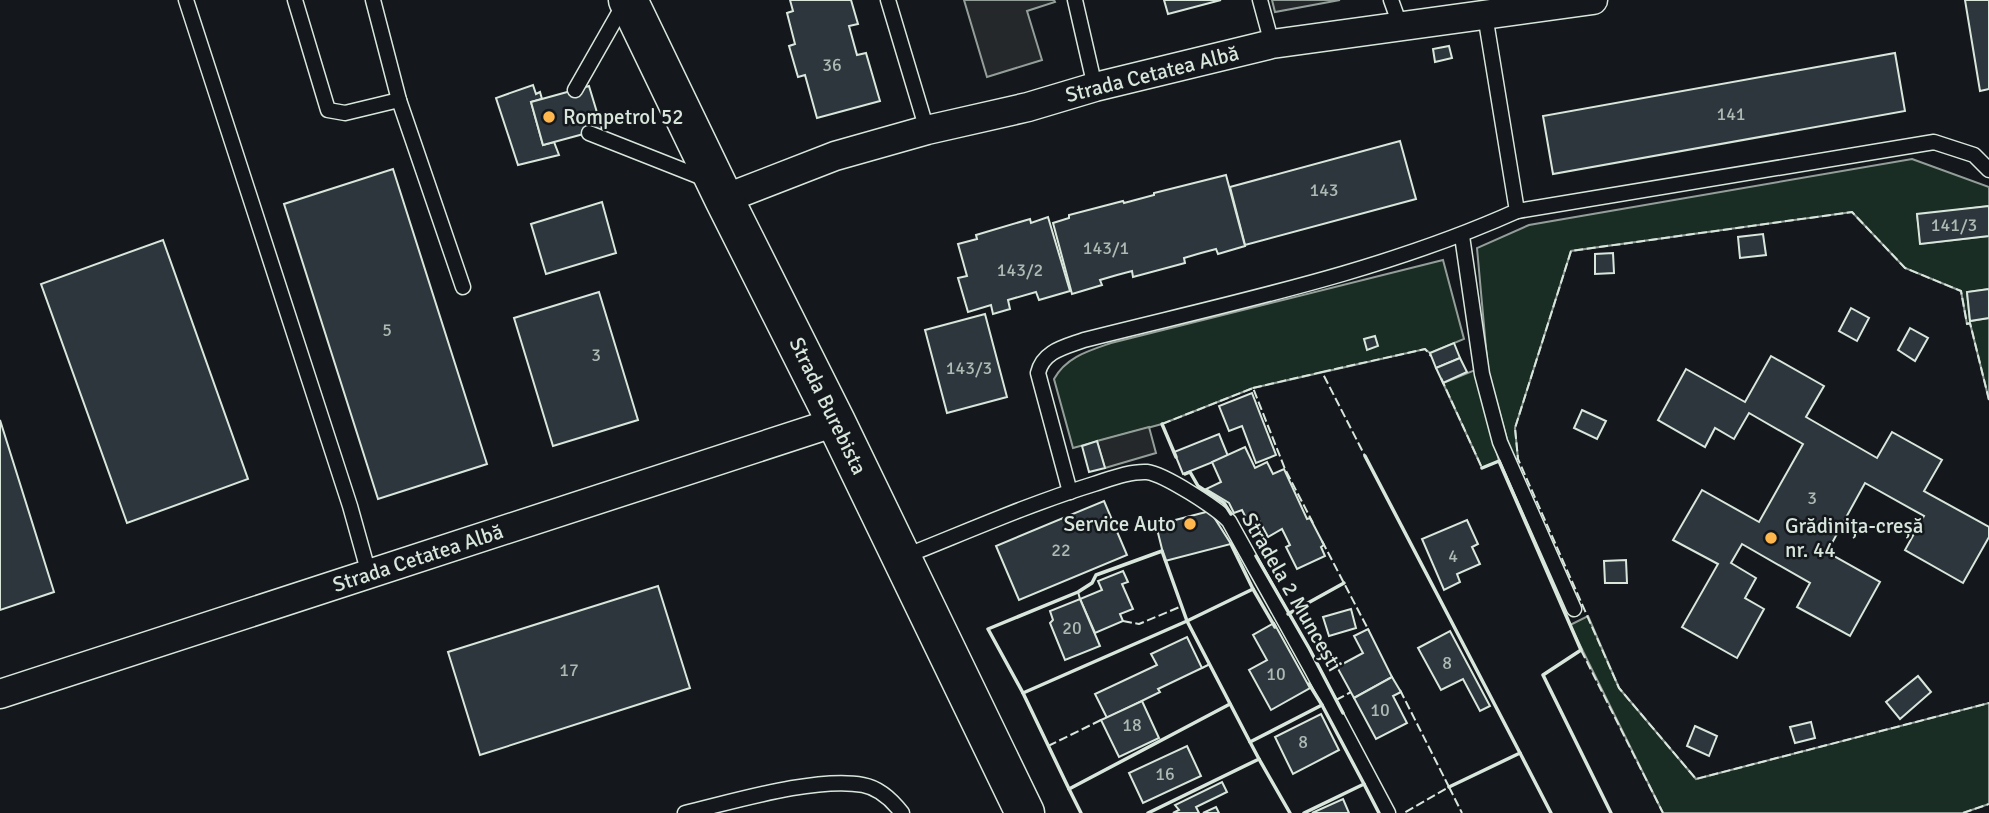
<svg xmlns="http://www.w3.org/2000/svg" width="1989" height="813" font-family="Signika,sans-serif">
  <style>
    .green { fill: #1a2d24; stroke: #939e99; stroke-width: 2 }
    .parking { fill: #24282b; stroke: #939e99; stroke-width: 2 }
    .building { fill: #2c363c; stroke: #d8e6dc; stroke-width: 2 }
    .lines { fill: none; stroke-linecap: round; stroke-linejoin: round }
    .service-casing { stroke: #d8e6dc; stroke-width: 17 }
    .minor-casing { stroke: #d8e6dc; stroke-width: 31 }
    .secondary-casing { stroke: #d8e6dc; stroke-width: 41 }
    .service { stroke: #14181c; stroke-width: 14 }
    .minor { stroke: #14181c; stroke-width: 28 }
    .secondary { stroke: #14181c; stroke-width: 38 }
    .fence { stroke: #d8e6dc; stroke-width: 2; stroke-dasharray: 9 3.5; stroke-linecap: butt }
    .wall { stroke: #d8e6dc; stroke-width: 3.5 }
    .poi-dot { fill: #ffb74d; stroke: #14181c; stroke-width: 2.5 }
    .labels { text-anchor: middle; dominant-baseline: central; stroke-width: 5; stroke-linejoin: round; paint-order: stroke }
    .number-label { font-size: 18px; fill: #adbab4 }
    .street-label { font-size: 21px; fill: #d8e6dc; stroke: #14181c }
    .poi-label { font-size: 21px; fill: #d8e6dc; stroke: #14181c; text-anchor: start }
  </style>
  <rect width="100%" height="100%" fill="#14181c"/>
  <g class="green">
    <path d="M1912,159l77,28v19l-72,9 4,29 68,-8v53l-22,3 3,29 19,-3v82l-19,-77 -3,1 -6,-33 -56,-23 -53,-56 -281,39 -56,177 3,31 -6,-1 -24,-88 -11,-122 52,-23z"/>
    <path d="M1443,260l21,79 -34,14 -5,-4 -172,39 -91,36 -89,24 -19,-69c12,-22 34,-28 57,-36z"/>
    <path d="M1475,370l24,91 -17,7 -39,-85z"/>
    <path d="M1588,616l31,72 77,91 293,-76v101l-26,9h-300l-93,-188z"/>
  </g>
  <g class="parking">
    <path d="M964,0h90l1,2 -28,9 15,49 -55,17z"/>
    <path d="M1272,0h68l-65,12z"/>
    <path d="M1149,427l7,26 -51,15 -8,-27z"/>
  </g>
  <g class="building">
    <path d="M790,0h61l7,24 -9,2 8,29 9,-2 14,48 -63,17 -12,-43 -7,2 -9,-31 6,-2 -8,-31 6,-2z"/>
    <path d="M1164,0h57l-53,14z"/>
    <path d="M1965,0h24v89l-9,2z"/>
    <path d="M1449,46l3,12 -17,4 -2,-13z"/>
    <path d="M1895,53l10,58 -352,63 -10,-58z"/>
    <path d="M533,85l3,9 4,-2 2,7 -11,3 12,43 11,-3 5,13 -41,10 -22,-67z"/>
    <path d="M589,86l13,43 -59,16 -12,-43z"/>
    <path d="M1400,141l16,58 -171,46 -15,-58z"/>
    <path d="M393,169l94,295 -109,35 -94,-295z"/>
    <path d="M1226,175l19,71 -27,8 -2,-5 -15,4 -17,5 1,5 -52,14 -1,-6 -15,4 -17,5 2,5 -30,9 -19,-71 16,-5v-3l54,-14 1,2 30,-8v-2z"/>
    <path d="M602,202l14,51 -70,21 -15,-50z"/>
    <path d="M1989,206v30l-69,8 -3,-30z"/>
    <path d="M1048,217l22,74 -31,9 -3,-8 -28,8 2,9 -17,5 -2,-9 -23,7 -10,-34 9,-2 -9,-32 19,-5 -1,-4 54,-16 1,4z"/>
    <path d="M1763,234l3,21 -26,3 -2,-21z"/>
    <path d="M163,240l85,239 -121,44 -86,-239z"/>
    <path d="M1613,253l1,20 -19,1v-20z"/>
    <path d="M1989,289v29l-19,3 -3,-29z"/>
    <path d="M599,292l39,128 -85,26 -39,-128z"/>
    <path d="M1851,308l18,10 -12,23 -18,-10z"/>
    <path d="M985,314l22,83 -60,16 -22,-83z"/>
    <path d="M1910,328l18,10 -13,23 -17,-11z"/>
    <path d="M1375,336l3,10 -11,4 -3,-11z"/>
    <path d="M1454,343l6,15 -24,10 -6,-15z"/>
    <path d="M1771,356l53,30 -18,31 71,41 15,-26 50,28 -18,31 65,36v10l-26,46 -58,-33 19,-34 -59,-33 -38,69 53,30 -30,54 -53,-29 13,-24 -68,-39 -11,19 25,15 -11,20 19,11 -27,49 -55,-31 36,-63 -45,-24 29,-50 57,32 44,-78 -54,-31 -15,26 -19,-11 -10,19 -47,-27 28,-51 59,33z"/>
    <path d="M1460,358l7,14 -24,11 -7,-15z"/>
    <path d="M1252,393l24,62 -20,8 -14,-37 -13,5 -10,-25z"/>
    <path d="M1582,410l24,11 -9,18 -23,-11z"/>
    <path d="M0,420l54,172 -54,18z"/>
    <path d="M1219,434l9,22 -45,18 -9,-22z"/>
    <path d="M1097,441l8,27 -16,4 -7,-26z"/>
    <path d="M1245,447l10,21 12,-6 6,12 11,-5 23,50 3,-1 14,27 -3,2 4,9 -28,13 -11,-22 4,-2 -8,-16 -14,8 -10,-19 -10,4 -6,-12 -8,3 -5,-10 -23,-14 15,-7 -9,-20z"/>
    <path d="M1104,501l23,54 -108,45 -23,-54z"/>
    <path d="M1210,511l21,33 -66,17 -9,-36z"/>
    <path d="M1467,520l11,24 -6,3 8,17 -23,10 3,8 -16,8 -22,-51z"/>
    <path d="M1626,560l1,23h-22l-1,-22z"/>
    <path d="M1123,571l5,11 -6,2 11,25 -13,5 3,7 -28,12 -15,-34 22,-9 -4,-9z"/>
    <path d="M658,586l32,102 -210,67 -32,-103z"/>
    <path d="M1080,599l20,47 -35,14 -15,-37 3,-3 -3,-9z"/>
    <path d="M1351,609l5,19 -27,8 -6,-19z"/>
    <path d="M1274,623l36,65 -39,22 -22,-40 18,-10 -14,-25z"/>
    <path d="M1368,629l24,48 -38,21 -17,-31 26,-14 -9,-17z"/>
    <path d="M1450,631l40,75 -10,5 -17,-32 -22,11 -23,-42z"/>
    <path d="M1187,637l15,31 -44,21 2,3 -53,26 -12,-24 62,-29 -6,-11z"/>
    <path d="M1918,676l13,16 -31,27 -14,-17z"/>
    <path d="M1392,677l9,15 -8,4 14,27 -31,16 -22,-41z"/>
    <path d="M1142,701l17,37 -40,19 -18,-37z"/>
    <path d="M1321,714l18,36 -46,24 -18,-37z"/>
    <path d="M1811,722l4,16 -20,5 -5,-16z"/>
    <path d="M1695,726l22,10 -8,20 -22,-10z"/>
    <path d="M1187,746l14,30 -58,27 -14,-30z"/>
    <path d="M1222,782l5,10 -31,15 3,6h-26l6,-3 -4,-5z"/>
    <path d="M1343,799l6,14h-37z"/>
    <path d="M1216,807l3,6h-16z"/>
  </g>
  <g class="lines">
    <defs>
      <g id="service">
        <path d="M186,0l164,506 19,68"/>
        <path d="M295,0l33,110 17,3 54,-13"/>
        <path d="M373,0l26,100 64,187"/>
        <path d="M888,0l39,130"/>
        <path d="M1075,0l20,87"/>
        <path d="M1260,0l12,44"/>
        <path d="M1391,0l9,25"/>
        <path d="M575,90l49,-86"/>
        <path d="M589,133l119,47"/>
        <path d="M1517,211l417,-69 40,13 15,15"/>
        <path d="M1462,236l20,138 18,68 74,167"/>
        <path d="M1070,492l-32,-119c5,-22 27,-26 46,-33 146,-37 295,-67 433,-129l-32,-196"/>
        <path d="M903,557c63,-25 126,-53 191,-73 16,-5 36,-13 53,-12 17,2 70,36 82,49l83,149 76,143"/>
        <path d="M685,813c47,-11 132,-37 178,-28 17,3 29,15 39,28"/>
      </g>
      <g id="minor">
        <path d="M724,199l111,-43 92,-26 101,-23 67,-20 177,-43 321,-44"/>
        <path d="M0,694l836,-272"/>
      </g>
      <path id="secondary" d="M628,0l96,199 112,223 189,391"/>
    </defs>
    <use href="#service" class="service-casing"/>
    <use href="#minor" class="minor-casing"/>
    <use href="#secondary" class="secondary-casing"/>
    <use href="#service" class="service"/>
    <use href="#minor" class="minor"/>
    <use href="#secondary" class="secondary"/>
    <g class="fence">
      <path d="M1322,372l103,-23 6,7"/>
      <path d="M1441,378l41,90"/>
      <path d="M1253,388l69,-16 43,84"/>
      <path d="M1989,400l-19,-77 -3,1 -6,-33 -56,-23 -53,-56 -281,39 -56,177 3,31 101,229 77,91 293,-76"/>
      <path d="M1162,424l91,-36 32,81 28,54"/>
      <path d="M1322,541l47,90"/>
      <path d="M1078,592l2,7"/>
      <path d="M1123,621l16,3 43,-18"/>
      <path d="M1581,650l82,163"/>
      <path d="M1202,668l8,-4"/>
      <path d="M1400,690l49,97 -45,26"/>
      <path d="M1336,700l15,-8"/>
      <path d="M1048,746l53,-26"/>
      <path d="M1449,787l13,26"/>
      <path d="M1963,813l26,-9"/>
    </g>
    <g class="wall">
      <path d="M1162,424l14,33"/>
      <path d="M1365,456l155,297 -71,34"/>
      <path d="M1482,468l17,-7 82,189 -38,25 68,138"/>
      <path d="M1185,474l5,-2 8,14 26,17 7,11"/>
      <path d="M1231,544l22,45 -66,32 -25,-70 -66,24 -4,8 -14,9 -90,37 35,64 164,-72 63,121 72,-37 -13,-21"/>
      <path d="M1256,556l53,92 34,65"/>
      <path d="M1253,589l22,38"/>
      <path d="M1288,614l56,-31"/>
      <path d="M1023,693l46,96 161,-85"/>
      <path d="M1520,753l31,60"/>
      <path d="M1259,759l31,54"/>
      <path d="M1364,784l15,29"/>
      <path d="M1069,789l12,24"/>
      <path d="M1148,813l111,-54 -9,-17"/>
      <path d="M1304,813l60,-29 -42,-79"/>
    </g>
  </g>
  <g class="poi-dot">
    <circle cx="549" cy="117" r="7"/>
    <circle cx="1190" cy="524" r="7"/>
    <circle cx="1771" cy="538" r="7"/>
  </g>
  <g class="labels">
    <g class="number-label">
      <text x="832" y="65">36</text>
      <text x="1731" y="114">141</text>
      <text x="1324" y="190">143</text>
      <text x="1954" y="225">141/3</text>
      <text x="1106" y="248">143/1</text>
      <text x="1020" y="270">143/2</text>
      <text x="387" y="330">5</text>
      <text x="596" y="355">3</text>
      <text x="969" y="368">143/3</text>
      <text x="1812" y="498">3</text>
      <text x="1061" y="550">22</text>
      <text x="1453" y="556">4</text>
      <text x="1072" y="628">20</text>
      <text x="1447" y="663">8</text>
      <text x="569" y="670">17</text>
      <text x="1276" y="674">10</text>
      <text x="1380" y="710">10</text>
      <text x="1132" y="725">18</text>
      <text x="1303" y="742">8</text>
      <text x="1165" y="774">16</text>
    </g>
    <g class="street-label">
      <text transform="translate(1152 74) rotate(-14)">Strada Cetatea Albă</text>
      <text transform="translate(828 406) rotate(64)">Strada Burebista</text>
      <text transform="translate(418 558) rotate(-18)">Strada Cetatea Albă</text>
      <text transform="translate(1292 592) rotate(60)">Stradela 2 Muncești</text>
    </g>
    <g class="poi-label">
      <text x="563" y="117">Rompetrol 52</text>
      <text x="1176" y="524" text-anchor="end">Service Auto</text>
      <text x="1785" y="526">Grădinița-creșă<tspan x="1785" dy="24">nr. 44</tspan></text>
    </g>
  </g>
</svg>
